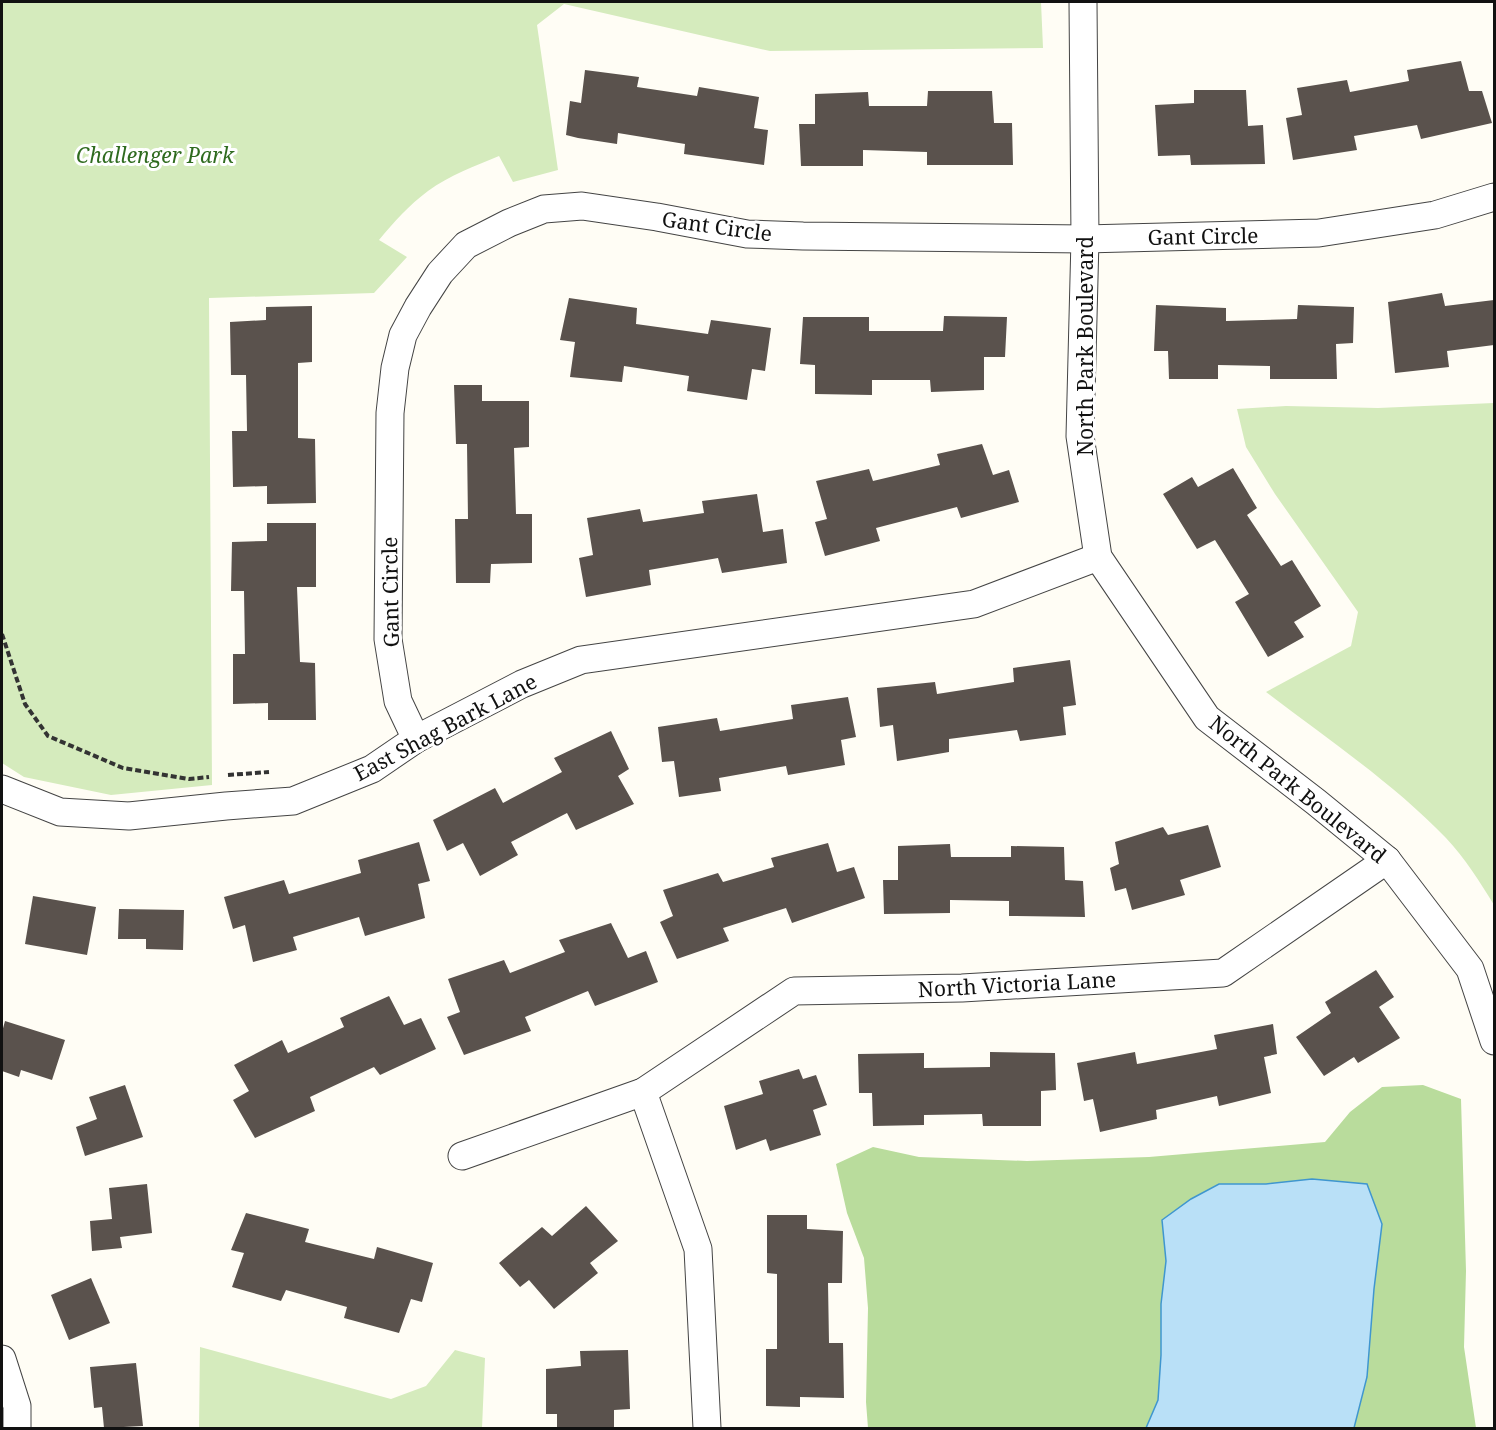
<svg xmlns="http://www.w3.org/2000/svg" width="1496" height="1430" font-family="'Noto Serif',serif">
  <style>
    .green { fill: #d5ebbd }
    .forest { fill: #b9dc9c }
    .water { fill: #b9e0f7; stroke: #3f96cf; stroke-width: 1.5 }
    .building { fill: #5a524d }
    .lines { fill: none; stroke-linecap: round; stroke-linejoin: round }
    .minor-casing { stroke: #444; stroke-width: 29 }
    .path { stroke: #333; stroke-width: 4; stroke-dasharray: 6 3; stroke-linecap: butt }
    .minor { stroke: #fff; stroke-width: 27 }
    .labels { text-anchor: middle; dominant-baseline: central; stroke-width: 6; stroke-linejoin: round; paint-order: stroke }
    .park-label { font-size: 21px; font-style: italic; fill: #2f6b1f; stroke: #fff }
    .street-label { font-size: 21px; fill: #111; stroke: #fff }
  </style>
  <rect width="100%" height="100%" fill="#fffdf5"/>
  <g class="green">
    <path d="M2,2h1039l2,46 -273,3 -206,-47 -27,21 21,145 -45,12 -14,-26c-24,10 -49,19 -71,35 -19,14 -34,31 -49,49l28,17 -33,36 -165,5 3,487 -101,10 -87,-18 -22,-14z"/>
    <path d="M1494,403v502c-14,-23 -29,-47 -48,-67 -54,-56 -119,-99 -180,-146l85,-46 7,-34 -83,-118 -29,-47 -9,-38 49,-3 92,2z"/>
    <path d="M200,1347l191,52 35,-13 29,-36 30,8 -3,70h-283z"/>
  </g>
  <path class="forest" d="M1423,1085l38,14 5,172 -2,76 12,81h-608l-2,-26 2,-94 -4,-50 -17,-45 -11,-49 37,-17 46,10 108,4 122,-4 176,-15 25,-30 32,-25z"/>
  <path class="water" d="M1312,1179l55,5 15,40 -8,65 -7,88 -13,51h-208l12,-28 3,-45v-51l5,-43 -4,-41 29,-21 28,-15h47z"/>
  <g class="building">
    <path d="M1461,61l8,30h13l10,32 -71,16 -4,-14 -63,11 3,14 -64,10 -7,-42 16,-3 -5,-27 50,-8 3,12 59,-11 -2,-11z"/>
    <path d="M585,70l54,7 -2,10 60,9 2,-9 60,10 -5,31 14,2 -4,35 -80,-11 1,-10 -67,-11 -1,11 -39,-6 -12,-3 4,-34 11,2z"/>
    <path d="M1194,90h52l2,36 15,-1 2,39 -74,1 -1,-10 -32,1 -3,-51 39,-2z"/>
    <path d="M928,91h64l2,32h18l1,42h-86v-13l-64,-2v16h-62l-2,-42h16v-30l53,-2 1,14h58z"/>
    <path d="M1442,293l3,13 49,-6v45l-47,6 2,16 -54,6 -7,-71z"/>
    <path d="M569,298l68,10 -1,16 72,10 3,-14 60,8 -6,43 -13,-2 -5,31 -60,-9 2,-15 -65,-10 -2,16 -52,-5 5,-35 -15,-2z"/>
    <path d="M1156,305l70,3v13l71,-2 1,-14 56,2 -1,36 -17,1 1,35h-67v-13l-52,-1v14h-49l-1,-28h-14z"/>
    <path d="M312,306v56l-14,1v75l17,1 1,64 -49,1v-18l-34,1 -1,-56h15l-1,-56h-15l-1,-53 36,-2v-13z"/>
    <path d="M944,316l63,1 -2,40h-21v33l-53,2 -1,-12h-58v15l-57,-1v-29l-15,-1 3,-47h66v14h74z"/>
    <path d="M454,385h28v16h47v46l-15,1 2,66h16v49l-41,1 -1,19h-34l-1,-64h13l-1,-75h-11z"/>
    <path d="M982,444l11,31 16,-5 10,32 -58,16 -4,-11 -81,21 4,13 -55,15 -10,-34 12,-3 -11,-38 53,-12 4,12 67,-16 -3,-11z"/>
    <path d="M1233,468l24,40 -10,7 34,51 11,-6 29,46 -27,16 10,15 -36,20 -33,-55 14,-8 -34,-54 -18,9 -34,-55 29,-17 6,10z"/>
    <path d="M757,494l6,38 20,-3 4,34 -65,10 -4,-15 -69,12 2,15 -65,12 -7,-39 14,-3 -6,-37 53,-9 3,13 61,-9 -2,-12z"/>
    <path d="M267,523h49v64h-19l3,75 15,1 1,57h-48v-17l-35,1v-50h12l-1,-63h-13l1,-49 35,-1z"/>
    <path d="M1070,660l6,45 -13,2 3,28 -46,6 -3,-11 -68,9v13l-52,9 -4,-36 -13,2 -3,-39 58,-6 2,12 77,-12 -1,-14z"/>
    <path d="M848,697l8,40 -15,3 4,25 -57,10 -2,-9 -67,12 2,13 -42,6 -5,-36 -12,1 -4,-35 59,-9 3,13 73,-12 -2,-14z"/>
    <path d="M611,731l18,38 -11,7 16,28 -58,26 -9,-17 -56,29 7,13 -38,21 -17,-33 -16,8 -14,-31 62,-32 8,15 59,-31 -8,-14z"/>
    <path d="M1208,825l13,42 -41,13 5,15 -53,15 -6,-22 -11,3 -5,-23 9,-4 -4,-22 48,-15 5,8z"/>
    <path d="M419,842l11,39 -12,3 7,34 -60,18 -6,-19 -66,20 4,13 -44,12 -8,-37 -12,4 -9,-32 60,-17 5,14 72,-21 -3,-13z"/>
    <path d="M828,843l9,29 17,-5 11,31 -73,25 -6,-15 -63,20 6,13 -52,18 -17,-37 13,-6 -10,-26 55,-17 5,9 51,-15 -3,-9z"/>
    <path d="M950,844l1,13h60v-11l53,1 1,33 18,1 2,36 -76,-1v-15l-59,-1v13l-66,1 -1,-34h15v-34z"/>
    <path d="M33,896l63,11 -9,48 -62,-11z"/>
    <path d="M119,909l65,1 -1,40 -37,-1v-10h-28z"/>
    <path d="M611,923l17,35 18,-7 12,31 -63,24 -7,-15 -63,26 6,14 -67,24 -17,-38 13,-5 -12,-33 56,-19 6,13 55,-21 -6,-12z"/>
    <path d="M1376,970l18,27 -15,10 21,31 -42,25 -4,-6 -30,19 -28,-39 35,-24 -6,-11z"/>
    <path d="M389,996l15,29 17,-7 15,31 -56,26 -6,-8 -64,30 5,14 -60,27 -22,-38 16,-9 -15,-26 48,-25 6,13 56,-26 -4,-9z"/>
    <path d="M5,1021l60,19 -13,40 -31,-10 -2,7 -17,-6v-39z"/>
    <path d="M1273,1024l4,30 -13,3 7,36 -52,13 -2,-10 -61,14 1,9 -57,13 -7,-33 -9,2 -7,-38 58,-11 2,12 80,-15 -3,-14z"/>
    <path d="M990,1052l65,1 1,37 -15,1v35h-58l-1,-12 -58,1v10l-51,1 -1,-33h-13l-1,-39 66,-1v15l66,-1z"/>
    <path d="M799,1069l4,10 13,-4 11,30 -14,5 8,25 -51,16 -4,-12 -30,11 -12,-44 39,-12 -4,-13z"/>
    <path d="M125,1085l18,52 -58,19 -9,-29 21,-8 -8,-22z"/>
    <path d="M147,1184l5,49 -32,4 2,11 -30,3 -2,-30 22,-2 -3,-31z"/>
    <path d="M586,1206l32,35 -28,22 8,10 -44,36 -25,-29 -9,7 -21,-24 43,-36 10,9z"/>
    <path d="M246,1213l63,16 -4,13 69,17 3,-12 56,16 -11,39 -11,-3 -12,34 -55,-15 3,-11 -61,-17 -5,11 -49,-14 12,-34 -13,-3z"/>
    <path d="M767,1215h40v14l36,2 -1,52h-14l1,60h14l1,55 -44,-1v10l-34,-1v-57h11v-75l-10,-1z"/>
    <path d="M91,1278l19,45 -41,17 -18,-45z"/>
    <path d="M628,1350l2,59 -16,1v18h-57v-14h-11v-45l35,-3 -1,-15z"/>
    <path d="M136,1363l7,63 -39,2 -2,-21 -8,1 -4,-41z"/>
  </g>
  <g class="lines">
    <defs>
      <g id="minor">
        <path d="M1083,2l2,237 -5,197 18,121 109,161 109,84 71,58 83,109 24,72"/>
        <path d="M416,739l-18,-38 -10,-62 2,-226 5,-45 8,-33 15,-28 22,-34 26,-28 43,-22 35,-14 38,-3 75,11 90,17 56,2 282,3 234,-6 116,-18 59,-18"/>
        <path d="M2,789l58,23 69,4 97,-10 67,-5 79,-32 44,-30 106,-55 59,-24 393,-56 124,-47"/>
        <path d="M643,1092l55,157 9,179"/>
        <path d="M462,1156l181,-64 151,-101 168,-3 261,-15 164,-113"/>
        <path d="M2,1359l15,47v22"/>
      </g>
    </defs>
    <use href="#minor" class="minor-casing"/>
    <g class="path">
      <path d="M2,634l23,70 23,32 75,32 66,11 20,-2"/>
      <path d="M228,775l41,-3"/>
    </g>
    <use href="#minor" class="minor"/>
  </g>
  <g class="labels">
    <g class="park-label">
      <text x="155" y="155">Challenger Park</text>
    </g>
    <g class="street-label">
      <text transform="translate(717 226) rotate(8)">Gant Circle</text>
      <text transform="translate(1203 236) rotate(-1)">Gant Circle</text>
      <text transform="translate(1085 346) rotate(-90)">North Park Boulevard</text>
      <text transform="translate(390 592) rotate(-91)">Gant Circle</text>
      <text transform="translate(445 727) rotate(-28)">East Shag Bark Lane</text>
      <text transform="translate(1298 789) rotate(39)">North Park Boulevard</text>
      <text transform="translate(1017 984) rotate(-3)">North Victoria Lane</text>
    </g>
  </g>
  <rect width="1496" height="1430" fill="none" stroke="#111111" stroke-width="6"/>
</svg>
